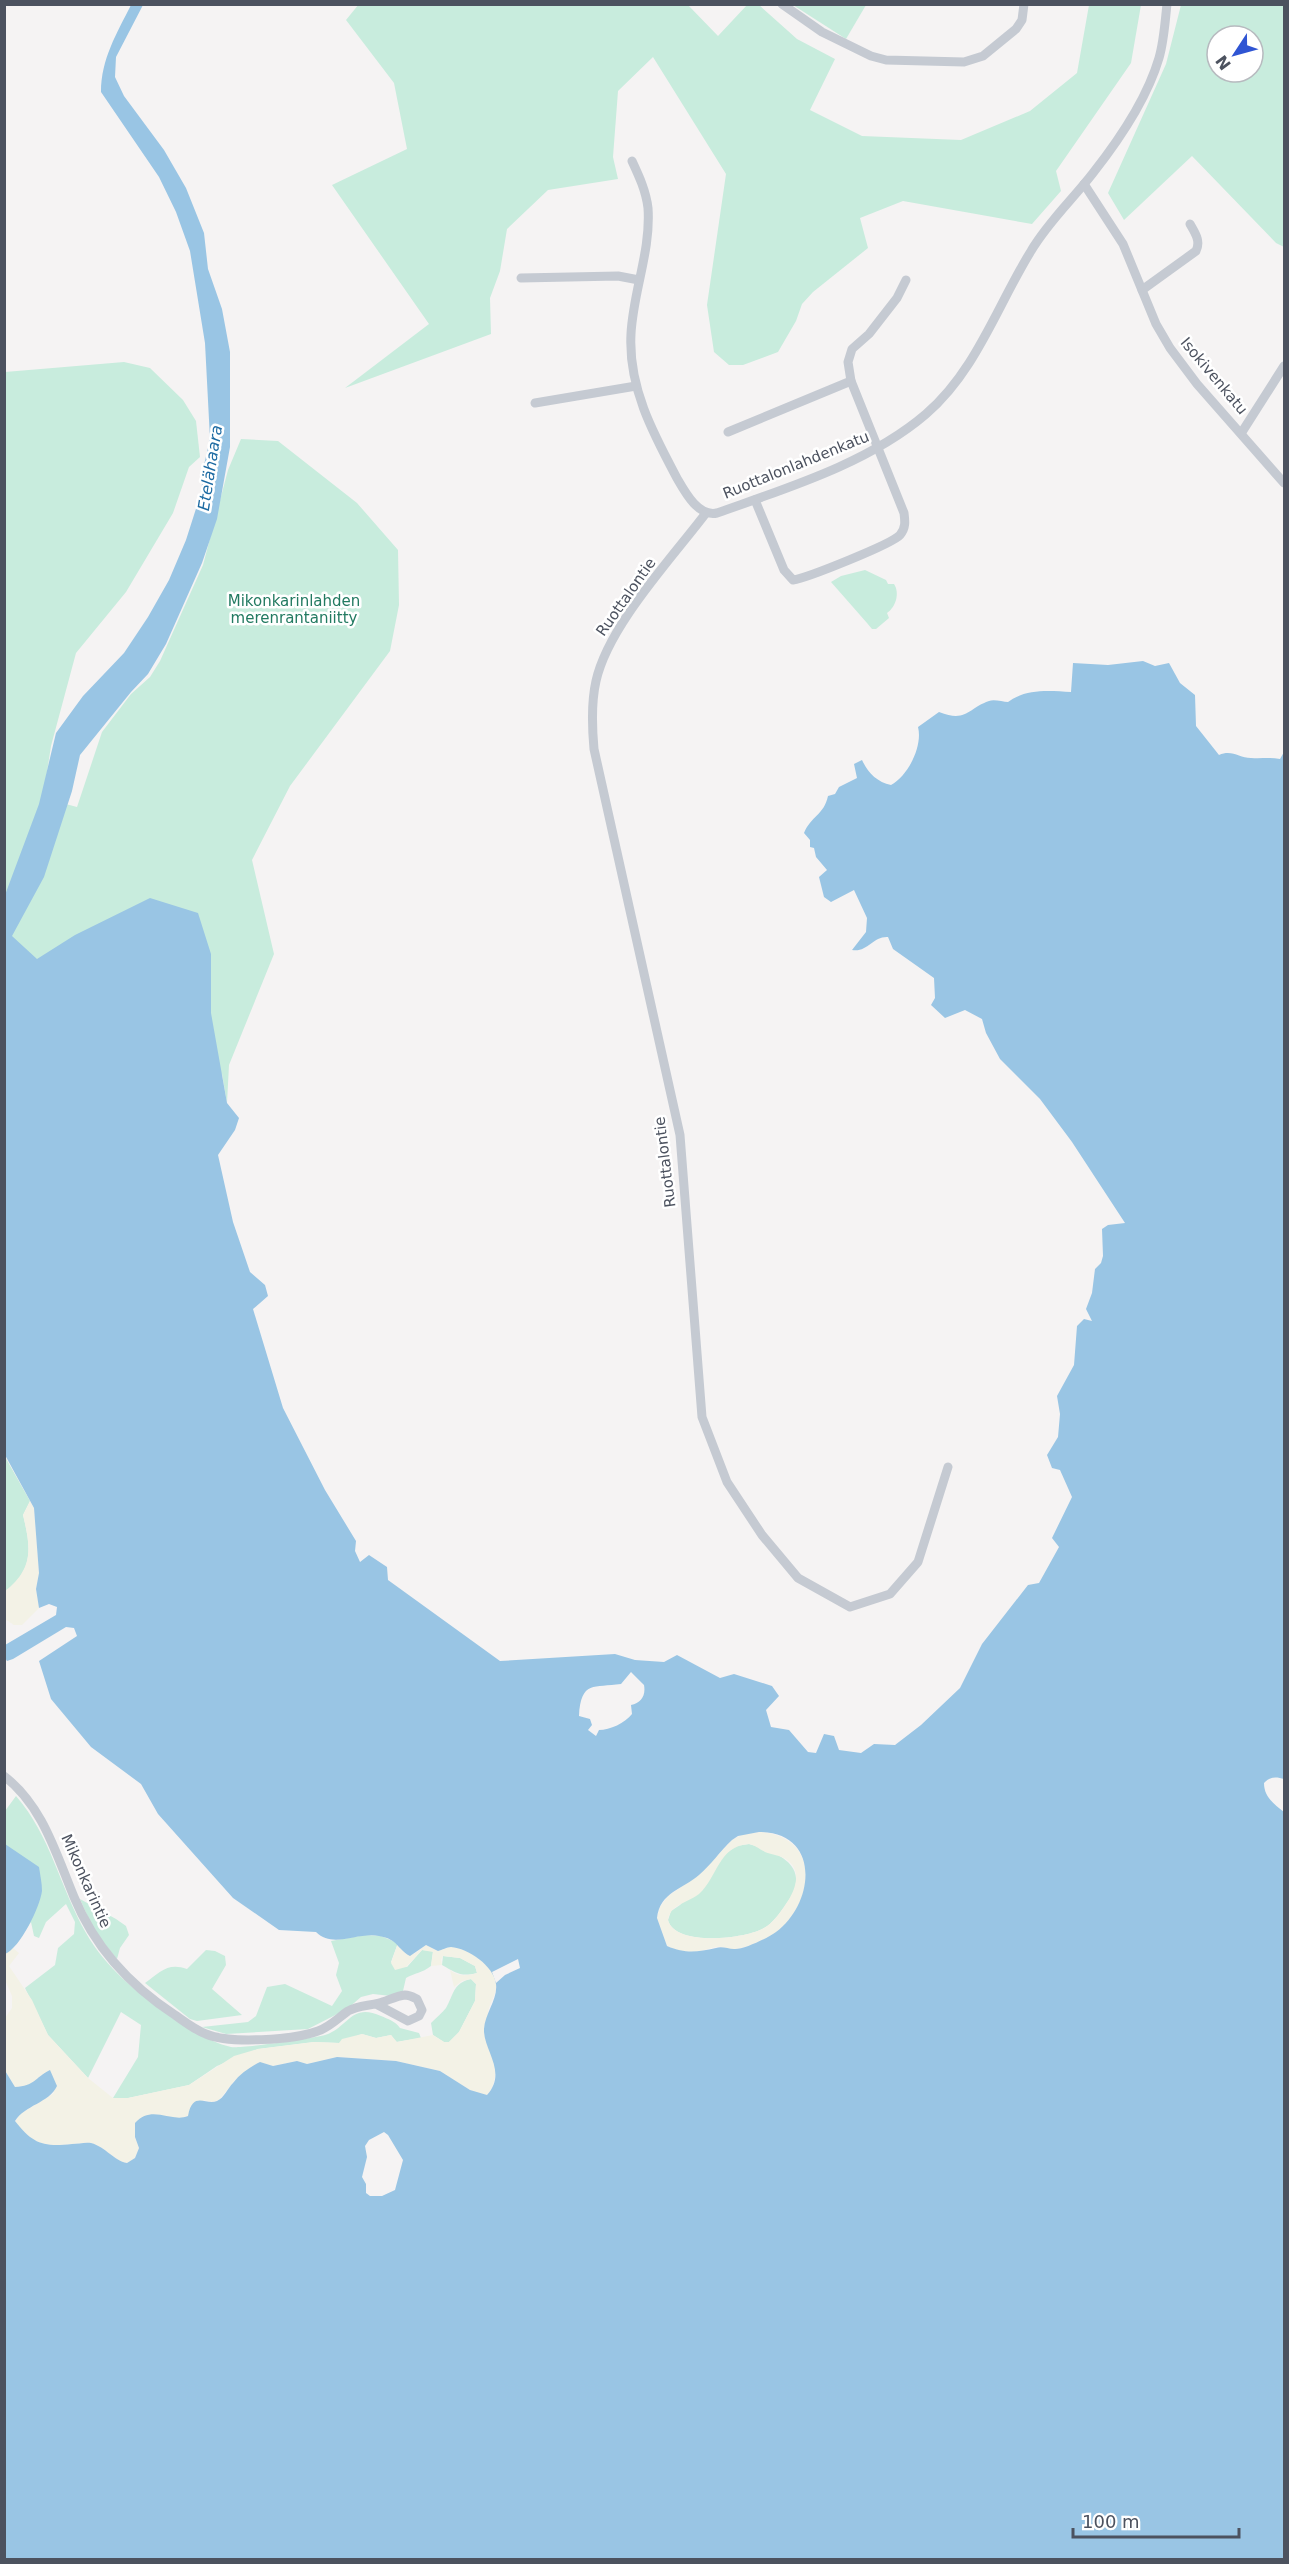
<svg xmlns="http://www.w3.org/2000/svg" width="1289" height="2564" font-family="'DejaVu Sans',sans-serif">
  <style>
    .green { fill: #c8ecdd; fill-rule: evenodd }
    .sand { fill: #f3f2e6; fill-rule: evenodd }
    .water { fill: #99c5e4; fill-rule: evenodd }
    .pier { fill: #f5f3f3 }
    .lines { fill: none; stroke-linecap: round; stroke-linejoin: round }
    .street { stroke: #c5cad2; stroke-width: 9 }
    .labels { text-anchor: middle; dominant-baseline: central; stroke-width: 5; stroke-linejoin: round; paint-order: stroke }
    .street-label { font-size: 15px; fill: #4c525f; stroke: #fff }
    .park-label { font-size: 15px; fill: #227a61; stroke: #fff }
    .water-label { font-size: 16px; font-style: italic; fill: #1c6aa2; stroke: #fff }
  </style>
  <rect width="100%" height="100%" fill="#f5f3f3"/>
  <g class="green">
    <path d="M359,4l329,1 30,31 29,-31h12l38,34 38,20 -25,51 52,26 99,4 69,-29 47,-38 12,-68h52l-10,58 -75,108 5,20 -29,33 -129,-23 -43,17 8,30 -55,44 -11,12 -6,17 -18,31 -35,13h-14l-15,-13 -7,-47 19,-131 -73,-117 -35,34 -5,66 5,22 -70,11 -41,39 -7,42 -10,27 1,36 -146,54 84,-64 -97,-139 75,-36 -13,-66 -48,-63z"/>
    <path d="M793,5h73l-20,34z"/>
    <path d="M1181,5h103v242l-8,-4 -84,-87 -68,64 -16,-27 58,-129zM1217,36h36v36h-36z"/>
    <path d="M124,362l26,6 33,32 13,21 4,36 -11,10 -16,46 -47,79 -50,61 -25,93 -8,52 34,9 25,-75 29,-38 19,-17 10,-16 43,-96 25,-95 13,-31 37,2 79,62 41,47 1,55 -9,46 -100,135 -38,74 22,94 -45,111 -2,38 -5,-29 -177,-67 -40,-73v-562z"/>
    <path d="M865,570l21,10 2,4h6c6,9 2,23 -7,29l2,5 -13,11h-4l-5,-6 -36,-41 10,-6z"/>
    <path d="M4,1455l26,46 -7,14c8,33 11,54 -18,77z"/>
    <path d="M16,1796c35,40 44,92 70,137 20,35 51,60 84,82 19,12 38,27 61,32 8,2 83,-9 94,-12 23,-7 26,-33 56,-19 7,3 14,5 19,12l19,5 2,5 -25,4 -5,-7 -15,3 -14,-4 -23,9 -25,-1 -56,7 -41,17 -28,19 -61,13h-15l25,-41 3,-32 -20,-13 -33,66 -40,-43 -23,-47 30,-23 3,-17 16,-14 1,-12 -9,-18 -20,18 -7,16 -5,-2 -3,-14 -14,21 -12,-56v-76z"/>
    <path d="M749,1844c32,9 64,24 37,60 -6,9 -13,19 -22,24 -18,11 -89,19 -96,-8l3,-9 9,-6 44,-50 12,-9z"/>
    <path d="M80,1899l36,20 10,7 3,9 -9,13 -3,11 -23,-28z"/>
    <path d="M365,1935l16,1 17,7 -7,19 16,5 15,-17 11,1 -2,15c-9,7 -16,7 -25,12l-3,13 -12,5 -18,-2 -12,3 -14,12 -39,20 -82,5 -24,-7 46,-5 8,-6 11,-29 18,-3 47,22 10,-15 -6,-16 3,-12 -8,-22z"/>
    <path d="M206,1950l9,1 10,5 1,9 -14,24 30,26 -45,6 -7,-2 -45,-36c15,-11 23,-21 42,-14z"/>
    <path d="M443,1956l17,2 15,8 2,7c-16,4 -21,0 -35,-8z"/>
    <path d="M471,1979l5,5 -1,17 -16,31 -10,10h-5l-11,-7 -2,-12c5,-5 11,-10 15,-15 8,-14 7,-25 25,-29z"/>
  </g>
  <g class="sand">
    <path d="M30,1501l4,7 5,65 -3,16 3,19 -17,17h-8l-9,-6 -1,-27c30,-23 27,-44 19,-77z"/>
    <path d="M761,1832c60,6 54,69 16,100 -7,6 -33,17 -42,17 -7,1 -12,-3 -19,-2 -20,5 -28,8 -49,-1l-10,-28 3,-11 8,-11 31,-21 33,-35 11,-6zM749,1844c6,1 10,5 16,8 7,3 15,3 22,8 16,11 8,31 -1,44 -6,9 -13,19 -22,24 -18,11 -89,19 -96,-8 2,-16 20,-17 31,-26 19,-17 19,-48 50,-50z"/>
    <path d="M398,1943l8,11h8l12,-9 12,6c4,-1 9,-4 13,-4 17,0 43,19 45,36 2,11 -8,21 -8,31 -2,25 18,60 -1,81l-8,-1 -9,-4 -30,-19 -44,-10 -59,-4 -30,7 -10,-3 -24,5 -13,-3 -25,17 -16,20 -7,2 -8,-2 -16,16 -53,21 4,11 -4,10 -8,5c-13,-2 -21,-16 -36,-20 -6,-1 -13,1 -19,1 -29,3 -39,0 -57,-22l5,-8 34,-21 -12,-18 -13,11 -14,1 -11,-18 1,-51 7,-10v-12l-7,-16v-26l8,-6 6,5 -10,13 23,34 16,35 40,43 25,20h15l61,-13 45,-29 24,-7 56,-7 25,1 3,-4 20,-5 14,4 15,-3 6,7 36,-7 11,7h5l10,-10 16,-31 1,-17 -5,-5 -9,2 -8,6 -4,-17c9,7 16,6 27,3l-2,-7 -15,-8 -17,-2 -2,4 1,5 -11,1 2,-14 -11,-2 -16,17 -11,3 -4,-7z"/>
  </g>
  <g class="water">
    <path d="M131,5h12l-27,52 -1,20 9,19 40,54 22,38 18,45 4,36 14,40 8,43v95l-13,72 -15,44 -36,81 -18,30 -17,18 -51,63 -8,36 -28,86 -32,59 25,23 38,-24 75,-37 48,15 13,41v59l16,90 12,15 -4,12 -17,25 15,67 17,50 15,13 3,11 -15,13 30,99 42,82 31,51 -1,10 5,11 9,-7 18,12 1,13 112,81 115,-7 20,6 29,2 13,-7 43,23 14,-4 38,12 7,10 -13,14 5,17 18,3 19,22 8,1 8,-19 10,2 5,14 22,3 13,-9 21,1 26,-20 39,-37 22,-44 46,-59 11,-2 20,-36 -7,-9 20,-41 -12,-27 -8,-2 -5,-13 11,-18 2,-23 -3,-18 17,-31 3,-39 7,-7 8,2 -6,-12 6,-16 3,-24 6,-6 2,-7 -1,-27 6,-4 17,-2 -53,-81 -32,-43 -40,-40 -14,-26 -4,-14 -17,-9 -20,8 -14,-13 4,-7 -1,-20 -41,-29 -5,-12c-15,-1 -21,16 -36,13l14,-18 1,-14 -13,-28 -23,12 -7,-5 -5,-20 8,-7 -11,-13 -2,-9 -4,-1v-7l-6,-7c7,-17 20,-18 24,-37l7,-2 4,-7 18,-9 -3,-14 8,-4c6,13 15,22 29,25 17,-9 32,-39 27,-58l21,-15c28,11 29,-4 50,-11 5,-2 14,1 19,1 19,-14 42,-11 63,-10l2,-29 35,2 35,-4 12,5 14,-3 11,20 15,12 1,31 23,29c13,-6 20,3 32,3 10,1 18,-1 29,1l4,-7v1027c-7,-2 -14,-3 -20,4 0,14 10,21 20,29v747h-1279l-1,-490 11,18c20,-1 19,-9 35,-17l7,16c-8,17 -32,19 -42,35 18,23 28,26 57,23 6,0 13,-2 19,-1 15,4 23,18 36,20l8,-5 4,-10 -4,-11v-14c17,-19 36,0 53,-7 5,-26 18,-10 29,-15 7,-3 11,-13 16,-18 7,-9 17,-16 27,-21l13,4 24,-5 10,3 30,-7 59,4 44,10 30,19 17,5c21,-23 -4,-45 -3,-66 1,-16 14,-30 12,-45 -2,-18 -28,-36 -45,-37 -4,0 -9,3 -13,4l-12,-6 -16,11c-13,-7 -12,-17 -31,-20 -22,-4 -46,13 -63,-4l-37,-2 -46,-32 -75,-84 -17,-30 -50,-37 -40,-48 -12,-38 38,-25 -3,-8 -8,-1 -53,32 -6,2 -2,-3v-13l51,-30 1,-8 -8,-3 -10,4 -3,-19 3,-16 -5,-65 -29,-53v-560l34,-91 17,-71 27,-37 41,-43 24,-36 21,-37 17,-40 15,-47 3,-28 6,-26 -5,-96 -15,-92 -14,-39 -17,-35 -58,-85c0,-33 16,-59 30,-87zM631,1672l13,13c2,11 -3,18 -13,20l1,9c-7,9 -22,16 -33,16l-3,6 -8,-6 4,-5 -2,-6 -11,-3c2,-36 15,-28 42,-32zM759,1832c62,0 56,71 17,100 -8,6 -33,18 -42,17 -6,0 -12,-3 -18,-1 -19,4 -30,6 -49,-2l-10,-28c3,-26 26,-29 42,-43 12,-10 21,-24 33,-35l6,-4zM384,2132l4,3 15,25 -8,30 -13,6h-12l-4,-3v-9l-4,-7 5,-20 -2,-11 4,-6z"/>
    <path d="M5,1844l34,23c1,7 3,16 3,24 -2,16 -22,57 -37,63z"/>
  </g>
  <path class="pier" d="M518,1959l2,9 -15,7 -9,8 -4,-11z"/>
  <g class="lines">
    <g class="street">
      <path d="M782,4l40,28 49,24 15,4 78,2 19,-6 33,-27 6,-9 2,-16"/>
      <path d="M632,161c7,15 14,30 16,47 3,43 -15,84 -17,126 -3,54 23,101 47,146 8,14 21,37 39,33 70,-25 152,-50 209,-99 50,-43 71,-108 105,-163 17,-29 42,-52 62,-78 26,-33 54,-74 66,-115 5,-17 6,-36 8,-54"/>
      <path d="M1084,184l39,60 33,80 14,24 27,36 87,99"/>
      <path d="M521,278l97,-2 21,4"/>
      <path d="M1142,290l54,-39c5,-10 -1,-18 -6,-27"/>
      <path d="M535,403l101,-17"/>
      <path d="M728,432l123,-51"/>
      <path d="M1242,432l42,-66"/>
      <path d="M755,500l29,70 9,10c14,-2 99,-36 107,-45 6,-7 5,-14 4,-22l-53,-132 -3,-19 4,-13 17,-15 28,-36 9,-18"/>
      <path d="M706,513c-34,45 -98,113 -110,168 -5,22 -4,46 -2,68l86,386 22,282 25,65 35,53 36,43 52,29 40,-13 28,-32 30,-95"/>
      <path d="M4,1776c39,30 52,78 70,121 21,51 55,88 101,118 10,7 20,15 31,19 23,10 88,6 112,-3 12,-4 20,-13 30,-20 10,-6 20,-5 31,-8 8,-2 17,-7 26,-8 5,0 8,2 12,4l5,11 -3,6 -11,5 -32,-17"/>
    </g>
  </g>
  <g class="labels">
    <g class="street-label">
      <text transform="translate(1214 376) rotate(50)">Isokivenkatu</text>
      <text transform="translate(796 465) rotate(-22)">Ruottalonlahdenkatu</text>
      <text transform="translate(626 597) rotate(-55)">Ruottalontie</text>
      <text transform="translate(665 1162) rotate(-97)">Ruottalontie</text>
      <text transform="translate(86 1881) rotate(66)">Mikonkarintie</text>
    </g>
    <g class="park-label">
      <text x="294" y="601">Mikonkarinlahden<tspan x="294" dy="17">merenrantaniitty</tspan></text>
    </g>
    <g class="water-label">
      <text transform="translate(210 468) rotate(-81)">Etelähaara</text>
    </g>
  </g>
  <rect width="1289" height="2564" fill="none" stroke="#4c525f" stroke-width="12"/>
  <g transform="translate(1235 54) rotate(234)"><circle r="28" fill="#ffffff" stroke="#b7babf" stroke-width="1.5"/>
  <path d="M0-4.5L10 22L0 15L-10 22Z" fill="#2f55d3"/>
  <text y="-9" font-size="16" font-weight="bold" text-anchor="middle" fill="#4c525f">N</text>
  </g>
  <path d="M1073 2528v9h166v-9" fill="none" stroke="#4c525f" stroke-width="3"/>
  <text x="1082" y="2528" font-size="18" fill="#4c525f" stroke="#ffffff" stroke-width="4.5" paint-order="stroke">100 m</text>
</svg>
